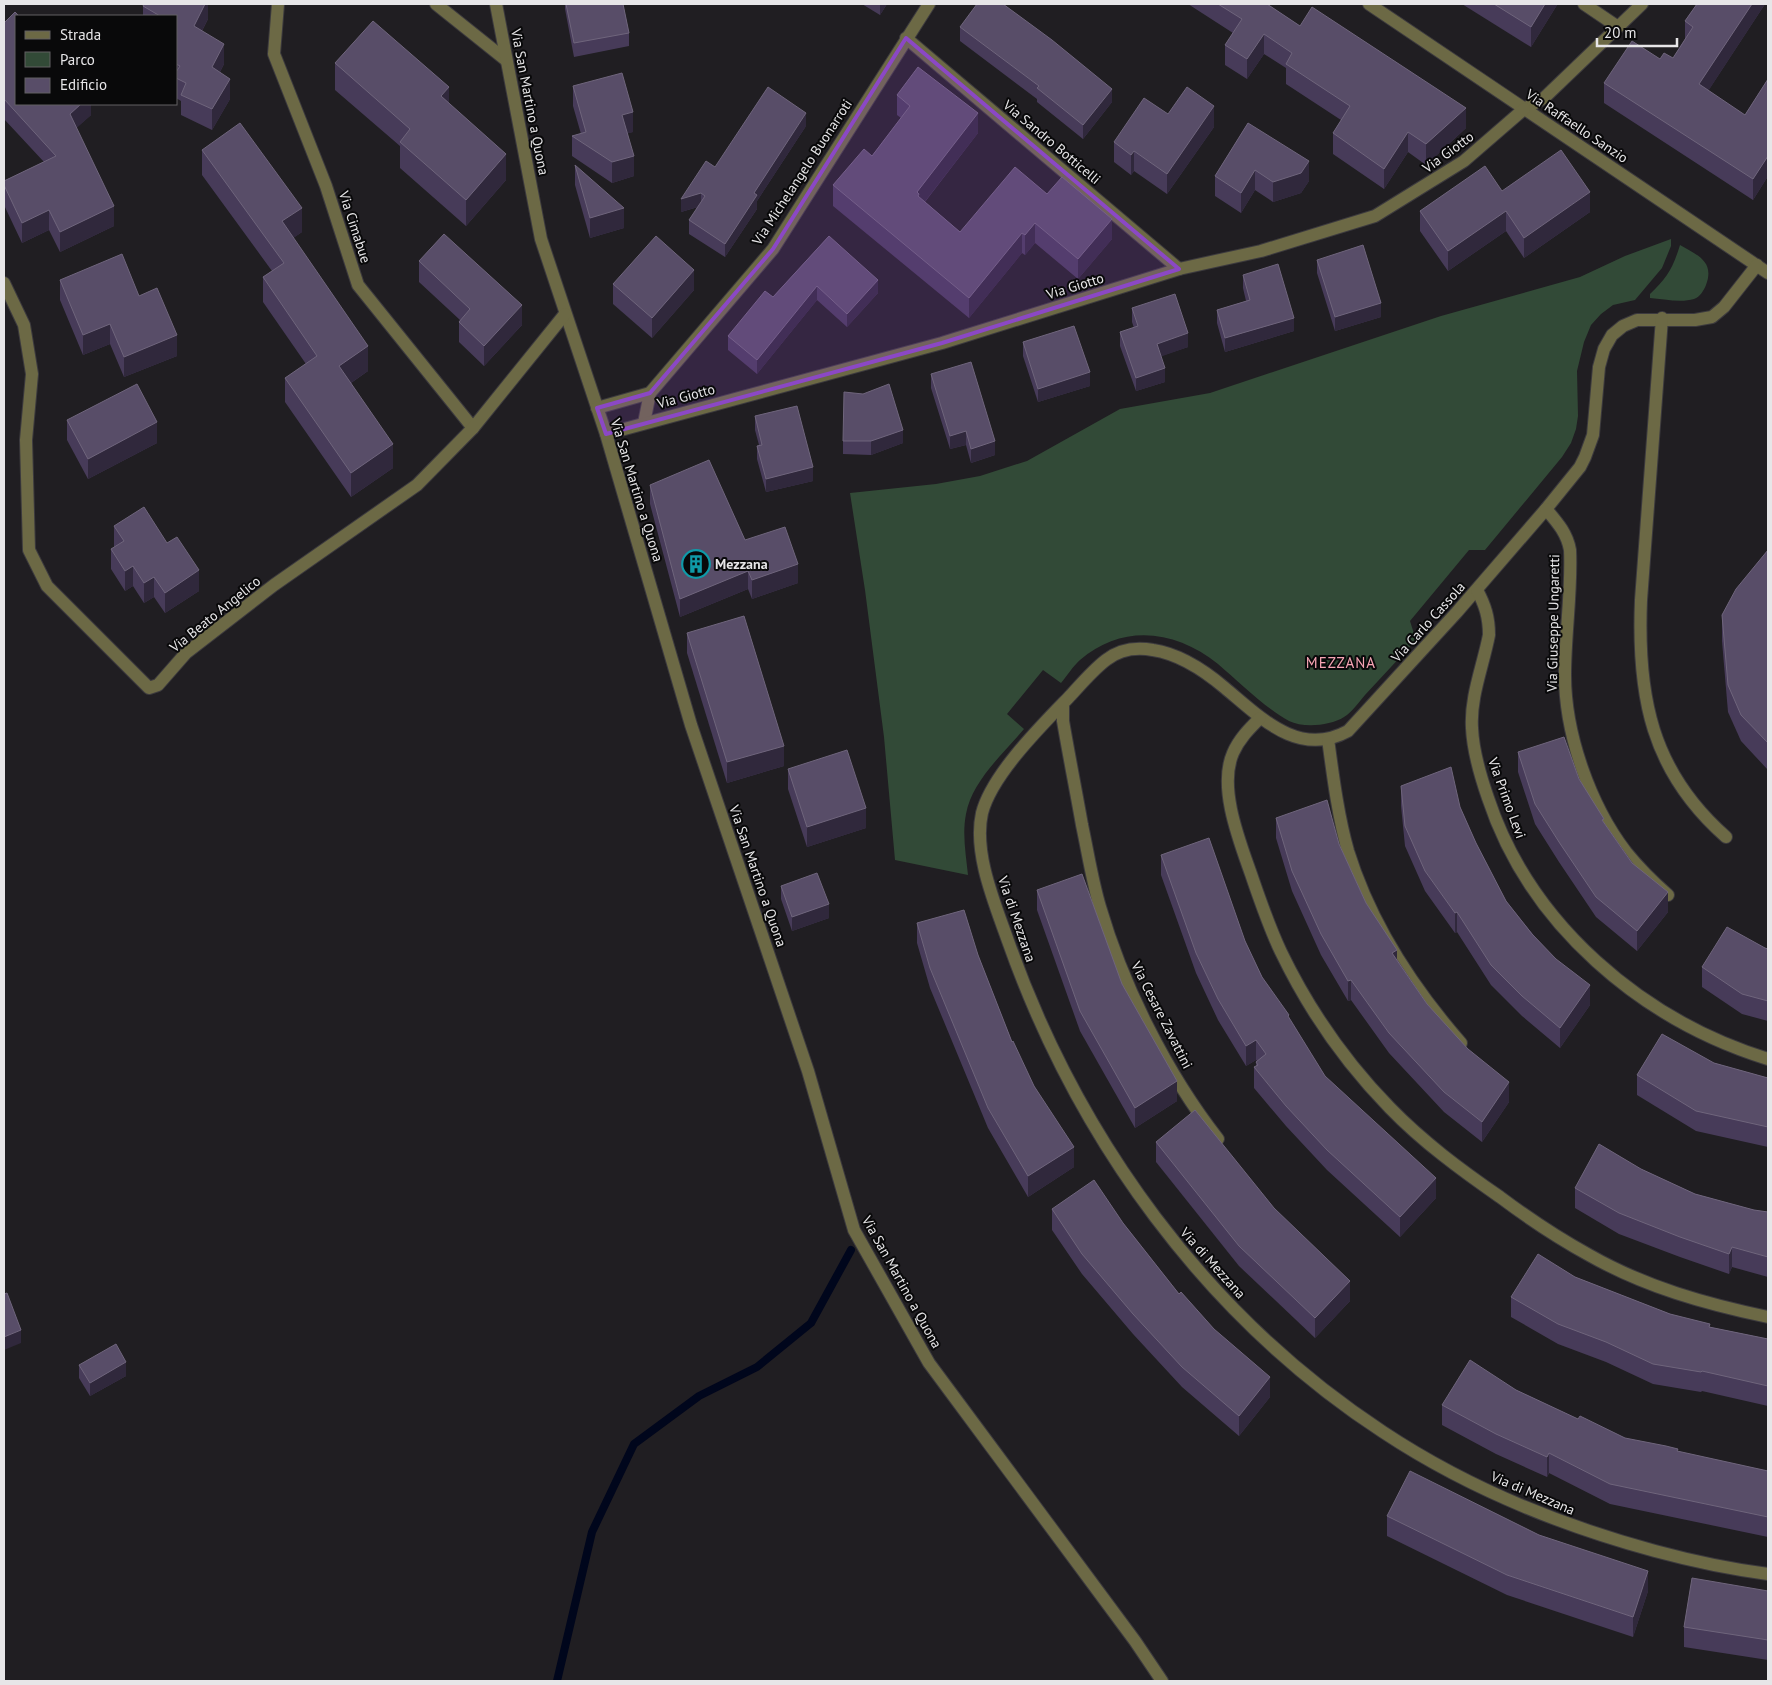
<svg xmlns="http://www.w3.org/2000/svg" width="1772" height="1685" font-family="'PT Sans',sans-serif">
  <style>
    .green { fill: #324a37 }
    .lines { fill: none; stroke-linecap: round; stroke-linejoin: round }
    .stream { stroke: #00061c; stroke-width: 8 }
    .service-casing { stroke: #3c3a3e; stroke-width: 14 }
    .minor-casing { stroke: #3c3a3e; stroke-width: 14 }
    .service { stroke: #6c6945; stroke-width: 12 }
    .minor { stroke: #6c6945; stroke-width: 12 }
    .wall { fill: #473b59 }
    .shaded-wall { fill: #30283c }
    .building { fill: #584d68; stroke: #6f657c }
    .marked { fill: #8b48c5; fill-opacity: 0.2; stroke: #8b48c5; stroke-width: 4; stroke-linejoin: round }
    .labels { text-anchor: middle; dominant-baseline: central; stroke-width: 4; stroke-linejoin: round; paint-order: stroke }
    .street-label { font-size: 14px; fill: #e7e6e8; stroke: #09090a }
    .poi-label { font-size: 14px; font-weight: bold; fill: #e7e6e8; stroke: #09090a; text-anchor: start }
    .neighbourhood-label { font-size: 15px; letter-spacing: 1px; fill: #f7a4b4; stroke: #09090a }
  </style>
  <rect width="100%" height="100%" fill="#201e22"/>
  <g class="green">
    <path d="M1671,239v7l-9,22 -27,32 -22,5 -12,9 -10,11 -7,17 -7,29 1,45 -2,13 -5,14 -9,14 -77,93h-16l-59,71 6,19c-17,18 -34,37 -51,55 -6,7 -13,17 -21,22 -14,9 -41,11 -55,4 -24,-13 -50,-39 -71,-57 -42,-34 -95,-41 -138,-4 -7,6 -13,16 -19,23l-18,-13 -36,44 17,15c-21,25 -52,52 -58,85 -4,20 0,41 2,61l-73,-15 -11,-123 -19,-147 -15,-97 86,-9 44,-8 47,-15 93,-52 90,-16 231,-77 139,-39 45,-21z"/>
    <path d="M1680,245c17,10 35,16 26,40 -2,5 -6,12 -12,14 -13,4 -31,0 -44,-1v-4c17,-16 23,-26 30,-49z"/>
  </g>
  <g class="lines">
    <path class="stream" d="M557,1681l35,-149 42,-88 65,-48 58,-29 54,-44 40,-73"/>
    <defs>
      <path id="service" d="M1524,109l20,-11 98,-94"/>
      <g id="minor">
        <path d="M278,4l-4,50 52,132 32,99 115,143"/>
        <path d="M436,4l70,56"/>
        <path d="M496,4l45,235 65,195 85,291 117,346 46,159 75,133 206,278 27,40"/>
        <path d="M1369,4l399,269"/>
        <path d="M1584,4l34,23"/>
        <path d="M906,38l273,231"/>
        <path d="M1757,265l-33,42 -12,10 -17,3h-58l-14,6 -11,9 -8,14 -5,18 -6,68 -8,22 -5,10 -34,42 -89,103 -109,119c-49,27 -87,-13 -123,-43 -20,-17 -45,-34 -72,-38 -17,-3 -33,-1 -47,10 -13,10 -24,23 -35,35 -28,29 -79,79 -89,118 -9,40 13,91 26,128 70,198 198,375 375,491 83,55 176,93 272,119 37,10 75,18 113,23"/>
        <path d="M4,283l20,42 8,49 -6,66 3,110 18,36 102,102 9,-3 28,-32 88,-68 143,-100 56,-57 92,-114"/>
        <path d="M1662,318l-21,282c-4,96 10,171 85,237"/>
        <path d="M597,408l53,-15"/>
        <path d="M644,423l6,-30 123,-144 156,-245"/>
        <path d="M606,434l336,-91 237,-74 82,-18 114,-35 89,-55 60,-52"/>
        <path d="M1546,509c11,13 21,24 24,41 2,41 -5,83 -5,125 0,59 25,130 61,177 13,16 27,30 42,43"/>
        <path d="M1477,590c8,15 12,27 12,45 -6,31 -19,62 -17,93 1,24 8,47 16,70 42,127 154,222 280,261"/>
        <path d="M1063,704v17c6,35 13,70 19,104 6,28 10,55 18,82 23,79 67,167 118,232"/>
        <path d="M1260,718c-11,11 -21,21 -27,35 -15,34 6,87 18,121 9,26 18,53 30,78 27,56 65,111 109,156 33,34 71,62 110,89 28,21 58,41 89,58 56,32 117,49 179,62"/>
        <path d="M1328,739c5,37 10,77 20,112 22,71 65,137 113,192"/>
      </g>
    </defs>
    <use href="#service" class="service-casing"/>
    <use href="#minor" class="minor-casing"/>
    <use href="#service" class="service"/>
    <use href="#minor" class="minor"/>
  </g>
  <g class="wall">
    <path d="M208,4v15l-6,12 22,33 -4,8 10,27 -18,31 -31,-15v-14l-5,-3v-82h-33v-10z"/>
    <path d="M565,4h58l6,29v13l-55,11 -9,-48z"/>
    <path d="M862,4h25l-7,11z"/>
    <path d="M1188,4h79l33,22 166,102 -40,37 -18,-13 -24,37 -51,-35v-21l8,-13 -55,-36v-16l-22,-14 -17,25 -22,-14v-20l8,-12z"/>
    <path d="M1462,4h95v1l-26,42z"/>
    <path d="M1697,4h68l-57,87 37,24 23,-36v97l-15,24 -149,-97v-20l69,-25 12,-19v-18z"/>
    <path d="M4,23l87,81v11l-15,13 38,98 -54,26 -11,-22 -27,13 -18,-38v-24l40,-19 -40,-43z"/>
    <path d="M960,27l152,75 -29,37 -46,-37v-3l-77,-58z"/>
    <path d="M335,63l114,40 57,77 -40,46 -66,-58v-22l-65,-56z"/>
    <path d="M573,86l60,46 -6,1 7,43 -22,7 -40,-27v-20l9,-2 -8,-28z"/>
    <path d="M897,95l81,38 -53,69 35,30 87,-38 65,45 -34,40 -43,-36 -10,12 -3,-2 -53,65 -136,-112v-21l39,-29 29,-38 -4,-3z"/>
    <path d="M1168,114l46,13 -47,67 -33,-23 -3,4 -17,-13v-20z"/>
    <path d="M1248,123l61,58 -8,12 -28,9 -18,-12 -14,23 -26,-17v-20z"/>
    <path d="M806,126l-49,75v8l-32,48 -36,-23v-14l9,-13 -17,5 34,-45z"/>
    <path d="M202,150l100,82 -9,6 75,133 -17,12 42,85 -42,29 -66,-95v-24l21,-14 -43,-62v-25l9,-6 -70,-96z"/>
    <path d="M575,165l49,63 -34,10 -15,-53z"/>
    <path d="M1502,191l88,21 -66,46 -18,-27 -58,40 -28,-40v-20z"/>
    <path d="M829,236l49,57 -31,34 -30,-27 -60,74 -29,-24v-14l45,-39z"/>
    <path d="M1317,260l64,57 -46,14 -18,-58z"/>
    <path d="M419,261l103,64 -38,41 -25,-24v-20l1,-2 -41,-38z"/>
    <path d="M1243,275l51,56 -69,21 -8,-29v-13l29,-9 -3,-13z"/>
    <path d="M60,280l79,16 38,60 -53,21 -14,-33 -27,11 -23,-55z"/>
    <path d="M613,284l81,6 -42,48 -39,-34z"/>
    <path d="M1132,308l56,39 -27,9 4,26 -29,9 -16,-45v-14l14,-4 -2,-6z"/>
    <path d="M1023,342l67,44 -52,16 -15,-46z"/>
    <path d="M931,374l64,81 -24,8 -5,-18 -16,4 -19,-61z"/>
    <path d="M755,416l58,65 -47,11 -9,-33v-13l2,-1 -4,-15z"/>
    <path d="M67,420l90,23 -69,36 -21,-39z"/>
    <path d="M903,430v13l-32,12 -28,-1v-13z"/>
    <path d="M650,485l95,55 53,43 -46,16 -4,-10 -68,28 -30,-113z"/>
    <path d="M114,526l53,17 32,48 -34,22 -11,-16 -10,6 -11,-17 -8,5 -14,-22v-20l3,-2z"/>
    <path d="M1768,550v220l-27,-29 -13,-29 -6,-71v-26z"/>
    <path d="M687,633l97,133 -57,17 -40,-130z"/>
    <path d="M1518,752l61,27 25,44 64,89 -31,39 -41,-34 -37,-55 -24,-38 -17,-52z"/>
    <path d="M788,769l78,59 -59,19 -19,-58z"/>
    <path d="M1401,786l59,21 16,36 30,58 84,104 -30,43 -38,-32 -31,-31 -34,-53 -2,1 -30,-42 -20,-45 -4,-40z"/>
    <path d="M1276,818l63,26 27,59 31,56 30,45 82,98 -27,40 -38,-30 -55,-59 -38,-53 -3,1 -27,-46 -29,-64 -16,-53z"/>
    <path d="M1161,855l84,86 17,36 63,99 111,122 -36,39 -73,-67 -41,-44 -32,-38v-21h2v-5l1,-1 -1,-1 -10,6 -28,-46 -22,-47 -35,-98z"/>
    <path d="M781,886l48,32 -37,13 -11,-32z"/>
    <path d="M1037,890l85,94 55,117 -42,27 -55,-97 -43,-121z"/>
    <path d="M917,923l61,32 34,87 62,125 -46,30 -40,-69 -58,-140 -13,-45z"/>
    <path d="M1765,948l3,1v72l-26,-7 -40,-27v-20z"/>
    <path d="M1714,1063l54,15v69l-72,-16 -59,-36v-20z"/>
    <path d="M1156,1142l118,66 76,93 -35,37 -76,-72 -83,-104z"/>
    <path d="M1641,1169l54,25 59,16 14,2v65l-36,-10 -3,7 -49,-17 -61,-23 -44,-26v-20z"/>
    <path d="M1052,1209l71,14 56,71 91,103 -31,39 -57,-49 -49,-53 -51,-60 -30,-44z"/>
    <path d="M1575,1277l95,37 40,13 58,12v67l-66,-15 -1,1 -48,-8 -47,-22 -48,-18 -47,-27v-20z"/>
    <path d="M79,1365l47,11 -36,20 -11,-18z"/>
    <path d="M1516,1390l62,29 47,19 53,14 90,19v66l-158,-33 -61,-31 -2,4 -51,-23 -54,-29v-20z"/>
    <path d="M1387,1516l261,75 -15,46 -126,-42 -120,-59z"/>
    <path d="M1768,1591v69l-84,-13v-20z"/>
  </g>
  <g class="shaded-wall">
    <path d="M205,4h3v15l-14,27v-20z"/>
    <path d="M880,4h7l-7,11z"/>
    <path d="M1545,4h12v1l-26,42v-20z"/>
    <path d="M1752,4h13l-66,101v-21z"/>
    <path d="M1264,34v20l-17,25v-20z"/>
    <path d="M224,44v20l-12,23v-20z"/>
    <path d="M230,79v20l-18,31v-21z"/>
    <path d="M449,87v27l-8,-18z"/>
    <path d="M1112,89v13l-29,37v-14z"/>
    <path d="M81,104h10v11l-21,19v-20z"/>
    <path d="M1214,106v21l-47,67v-20z"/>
    <path d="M1466,108v20l-40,37v-21z"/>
    <path d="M633,112v20l-11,3v-20z"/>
    <path d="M806,113v13l-49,75v8l-32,48v-13l29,-51z"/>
    <path d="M978,113v20l-59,76 -2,-17z"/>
    <path d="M1408,132v20l-24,37v-20z"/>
    <path d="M1134,151v20l-3,4v-20z"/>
    <path d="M506,154v26l-40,46v-26z"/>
    <path d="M634,156v20l-22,7v-21z"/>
    <path d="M1768,156v20l-15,24v-21z"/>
    <path d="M1309,161v20l-8,12 -28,9v-20z"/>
    <path d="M1255,170v20l-14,23v-20z"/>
    <path d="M1590,192v20l-66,46v-20z"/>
    <path d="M701,193v13l-20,6v-13z"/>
    <path d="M114,206v20l-54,26v-20z"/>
    <path d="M302,208v24l-20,14v-25z"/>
    <path d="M624,208v20l-34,10v-20z"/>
    <path d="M49,210v20l-27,13v-20z"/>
    <path d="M1506,211v20l-58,40v-20z"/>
    <path d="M1112,219v20l-34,40v-20z"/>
    <path d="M1035,223v20l-10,12v-20z"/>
    <path d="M1022,233v20l-53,65v-20z"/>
    <path d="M694,270v20l-42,48v-20z"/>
    <path d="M878,280v13l-31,34v-13z"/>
    <path d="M817,286v14l-60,74v-14z"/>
    <path d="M1381,303v14l-46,14v-14z"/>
    <path d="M522,305v20l-38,41v-20z"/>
    <path d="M1294,318v13l-69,21v-14z"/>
    <path d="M110,324v20l-27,11v-20z"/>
    <path d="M1188,333v14l-31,11v-14z"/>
    <path d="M177,335v21l-53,21v-20z"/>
    <path d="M368,346v25l-29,20v-25z"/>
    <path d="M1165,368v14l-29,9v-13z"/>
    <path d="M1090,372v14l-52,16v-13z"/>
    <path d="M157,422v21l-69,36v-20z"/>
    <path d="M903,430v13l-32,12v-14z"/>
    <path d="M966,431v14l-16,4v-13z"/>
    <path d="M995,441v14l-24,8v-14z"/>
    <path d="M393,444v24l-42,29v-24z"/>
    <path d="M813,467v14l-47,11v-13z"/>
    <path d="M798,564v19l-46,16v-19z"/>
    <path d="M133,566v20l-8,5v-20z"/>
    <path d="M199,570v21l-34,22v-20z"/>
    <path d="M748,571v18l-68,28v-18z"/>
    <path d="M154,577v20l-10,6v-20z"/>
    <path d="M784,746v20l-57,17v-21z"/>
    <path d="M866,808v20l-59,19v-20z"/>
    <path d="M1668,892v20l-31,39v-20z"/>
    <path d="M829,904v14l-37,13v-14z"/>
    <path d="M1457,912v20l-2,1v-20z"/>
    <path d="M1397,950v21l-5,-18z"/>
    <path d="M1351,980v20l-3,1v-20z"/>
    <path d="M1590,985v20l-30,43v-20z"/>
    <path d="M1256,1040v20l-10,6v-20z"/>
    <path d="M1177,1081v20l-42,27v-20z"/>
    <path d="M1509,1082v20l-27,40v-20z"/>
    <path d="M1074,1147v20l-46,30v-21z"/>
    <path d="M1436,1178v20l-36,39v-20z"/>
    <path d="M1732,1247v20l-3,7v-20z"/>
    <path d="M1350,1281v20l-35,37v-20z"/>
    <path d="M21,1330v13l-17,7v-13z"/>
    <path d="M126,1362v14l-36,20v-13z"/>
    <path d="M1270,1377v20l-31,39v-20z"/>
    <path d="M1549,1453v20l-2,4v-20z"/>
    <path d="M1648,1571v20l-15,46v-20z"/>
  </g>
  <g class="building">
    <path d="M144,4h61l-11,22 30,18 -12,23 18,12 -18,30 -31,-14 5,-12 -10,-5v-6l4,-6 -4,-2v-48h-16l-17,-10z"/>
    <path d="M566,4h57l6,29 -55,10z"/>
    <path d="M977,4h26l49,36 60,49 -29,36 -46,-37 2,-2 -79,-59z"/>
    <path d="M1218,4h49l33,22 12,-19 154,101 -40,36 -18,-12 -24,37 -51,-36 17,-27 -64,-42 6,-11 -28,-19 -17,25 -22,-14 17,-26z"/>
    <path d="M1494,4h51l-14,23z"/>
    <path d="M1697,4h55l-53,80 46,31 23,-36v77l-15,23 -149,-96 28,-42 28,18 4,-6 9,5 20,-31 -8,-6z"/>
    <path d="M15,12l4,4h-3v88h65l-11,10 44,92 -54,26 -11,-22 -27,13 -18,-38v-4l52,-25 -52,-57v-76z"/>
    <path d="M373,21l76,66 -8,9 65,58 -40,46 -66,-58 10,-13 -75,-66z"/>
    <path d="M918,67l60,46 -61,79 2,2 -1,2 42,36 55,-65 32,27 15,-17 50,42 -34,40 -43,-36 -10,12 -3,-2 -53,65 -136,-113 31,-36 8,7 38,-50 -13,-11z"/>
    <path d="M622,73l11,39 -11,3 12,41 -22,6 -40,-26 14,-4 -13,-46z"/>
    <path d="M768,87l38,26 -52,80 3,2 -32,49 -36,-24 16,-24 -4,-3 -20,6 25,-38 9,6z"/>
    <path d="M1187,87l27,19 -47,68 -33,-23 -3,4 -17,-13 30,-44 24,16z"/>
    <path d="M240,123l62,85 -20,13 86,125 -29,20 54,78 -42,29 -66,-95 32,-22 -54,-79 21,-14 -82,-113z"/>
    <path d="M1248,123l61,38 -8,12 -28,9 -18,-12 -14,23 -26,-17z"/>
    <path d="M1561,150l29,42 -66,46 -18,-27 -58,40 -28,-40 65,-45 17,25z"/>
    <path d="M575,165l49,43 -34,10z"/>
    <path d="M444,234l78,71 -38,41 -25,-24 11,-13 -51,-48z"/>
    <path d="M656,236l38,34 -42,48 -39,-34z"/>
    <path d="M829,236l49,44 -31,34 -30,-28 -60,74 -29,-24 37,-45 8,6z"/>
    <path d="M1363,245l18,58 -46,14 -18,-57z"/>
    <path d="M122,254l17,42 18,-8 20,47 -53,22 -14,-33 -27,11 -23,-55z"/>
    <path d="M1278,264l16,54 -69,20 -8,-28 33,-10 -7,-25z"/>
    <path d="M1175,294l13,39 -31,11 8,24 -29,10 -16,-46 18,-6 -6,-18z"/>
    <path d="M1074,326l16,46 -52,17 -15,-47z"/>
    <path d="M971,362l24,79 -24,8 -5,-18 -16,5 -19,-62z"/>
    <path d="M137,384l20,38 -69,37 -21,-39z"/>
    <path d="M889,384l14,46 -32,11h-28l1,-49 19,2z"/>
    <path d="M797,406l16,61 -47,12 -9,-33 5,-1 -7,-29z"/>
    <path d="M709,460l36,80 40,-13 13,37 -46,16 -4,-9 -68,28 -30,-114z"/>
    <path d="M144,507l23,36 10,-6 22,33 -34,23 -11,-16 -10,6 -11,-17 -8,5 -14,-22 13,-8 -10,-15z"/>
    <path d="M1768,550v193l-27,-28 -13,-30 -6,-70 14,-26z"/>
    <path d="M744,616l40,130 -57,16 -40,-129z"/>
    <path d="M1564,737l15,42 25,40 -2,1 30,43 36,29 -31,39 -41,-34 -37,-55 -24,-38 -17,-52z"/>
    <path d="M847,750l19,58 -59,19 -19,-58z"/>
    <path d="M1451,767l9,40 16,36 30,58 26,33 24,25 34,26 -30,43 -38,-32 -31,-31 -34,-53 -2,1 -30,-42 -20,-45 -4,-40z"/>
    <path d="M1327,800l12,44 27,59 31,47 -5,3 35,51 41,45 41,33 -27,40 -38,-30 -55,-59 -38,-53 -3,1 -27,-47 -29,-63 -16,-53z"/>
    <path d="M1209,838l36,103 17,36 27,38 -1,1 37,60 111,102 -36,39 -73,-67 -41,-44 -32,-39 4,-2 -2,-3 10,-8 -10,-14 -10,6 -28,-47 -22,-46 -35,-98z"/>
    <path d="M817,873l12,31 -37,13 -11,-31z"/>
    <path d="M1082,874l40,110 55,97 -42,27 -55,-97 -43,-121z"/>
    <path d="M964,910l14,45 34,87 1,-1 21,45 40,61 -46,29 -40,-68 -58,-140 -13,-45z"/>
    <path d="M1727,927l38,21 3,1v52l-26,-7 -40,-27z"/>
    <path d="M1662,1034l52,29 54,15v49l-72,-16 -59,-36z"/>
    <path d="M1195,1110l79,98 76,73 -35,37 -76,-72 -83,-104z"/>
    <path d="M1599,1144l42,25 54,25 59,16 14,2v45l-36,-10 -3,7 -49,-17 -61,-24 -44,-25z"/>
    <path d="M1094,1180l29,43 56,71 2,-2 33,37 56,48 -31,39 -57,-49 -49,-53 -51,-60 -30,-45z"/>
    <path d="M1538,1254l37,23 95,37 40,10 -1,3 59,12v47l-66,-15 -1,1 -48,-8 -47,-22 -48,-18 -47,-27z"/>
    <path d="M7,1293l14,37 -17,7v-43z"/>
    <path d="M116,1344l10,18 -36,21 -11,-18z"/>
    <path d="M1470,1360l46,30 62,29 2,-3 45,22 41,8 12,3 -1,2 91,20v46l-158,-33 -61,-31 -2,4 -51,-23 -54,-29z"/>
    <path d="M1410,1471l129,64 109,36 -15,46 -126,-42 -120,-59z"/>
    <path d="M1692,1578l76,13v49l-84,-13z"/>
  </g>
  <path class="marked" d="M906,38l273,231 -237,74 -336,91 -9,-26 53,-15 123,-144z"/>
  <defs>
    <symbol id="building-ring" viewBox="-11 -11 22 22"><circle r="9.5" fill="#09090a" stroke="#0f9aa8" stroke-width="1.5"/><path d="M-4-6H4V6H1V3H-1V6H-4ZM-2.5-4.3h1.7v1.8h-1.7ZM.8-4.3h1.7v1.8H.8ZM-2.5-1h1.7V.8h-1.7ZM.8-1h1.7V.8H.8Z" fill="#0f9aa8"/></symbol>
  </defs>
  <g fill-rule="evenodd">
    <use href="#building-ring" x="680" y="548" width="32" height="32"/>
  </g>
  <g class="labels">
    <g class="street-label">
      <text transform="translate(530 102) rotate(79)">Via San Martino a Quona</text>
      <text transform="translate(1577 126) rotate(34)">Via Raffaello Sanzio</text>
      <text transform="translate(1052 142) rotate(40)">Via Sandro Botticelli</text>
      <text transform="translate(1448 152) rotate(-36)">Via Giotto</text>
      <text transform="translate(802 172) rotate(-57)">Via Michelangelo Buonarroti</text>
      <text transform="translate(355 227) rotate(72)">Via Cimabue</text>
      <text transform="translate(1075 286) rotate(-17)">Via Giotto</text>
      <text transform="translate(686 396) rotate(-15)">Via Giotto</text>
      <text transform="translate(637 490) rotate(73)">Via San Martino a Quona</text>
      <text transform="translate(215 614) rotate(-39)">Via Beato Angelico</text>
      <text transform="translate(1428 622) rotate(-48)">Via Carlo Cassola</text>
      <text transform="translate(1553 623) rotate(-89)">Via Giuseppe Ungaretti</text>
      <text transform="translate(1507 798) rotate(70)">Via Primo Levi</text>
      <text transform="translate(758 876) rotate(71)">Via San Martino a Quona</text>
      <text transform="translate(1017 919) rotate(71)">Via di Mezzana</text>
      <text transform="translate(1162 1015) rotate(63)">Via Cesare Zavattini</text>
      <text transform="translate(1213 1263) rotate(48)">Via di Mezzana</text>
      <text transform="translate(902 1282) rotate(61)">Via San Martino a Quona</text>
      <text transform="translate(1533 1493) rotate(23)">Via di Mezzana</text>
    </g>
    <g class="poi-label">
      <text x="715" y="564">Mezzana</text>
    </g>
    <g class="neighbourhood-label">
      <text x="1341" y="662">MEZZANA</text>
    </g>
  </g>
  <rect width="1772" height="1685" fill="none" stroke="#e7e6e8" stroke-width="10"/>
  <rect x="15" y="15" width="162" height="90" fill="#09090a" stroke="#626163"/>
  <rect x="25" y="31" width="25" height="8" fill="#6c6945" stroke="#626163"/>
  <text x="60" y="40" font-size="15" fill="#e7e6e8">Strada</text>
  <rect x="25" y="52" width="25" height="15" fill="#324a37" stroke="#626163"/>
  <text x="60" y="65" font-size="15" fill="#e7e6e8">Parco</text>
  <rect x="25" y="78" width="25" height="15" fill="#584d68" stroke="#626163"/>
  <text x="60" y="90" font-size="15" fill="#e7e6e8">Edificio</text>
  <path d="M1597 38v8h80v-8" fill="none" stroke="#e7e6e8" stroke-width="2.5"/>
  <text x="1604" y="38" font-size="15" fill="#e7e6e8" stroke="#09090a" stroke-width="4" paint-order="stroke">20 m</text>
</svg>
